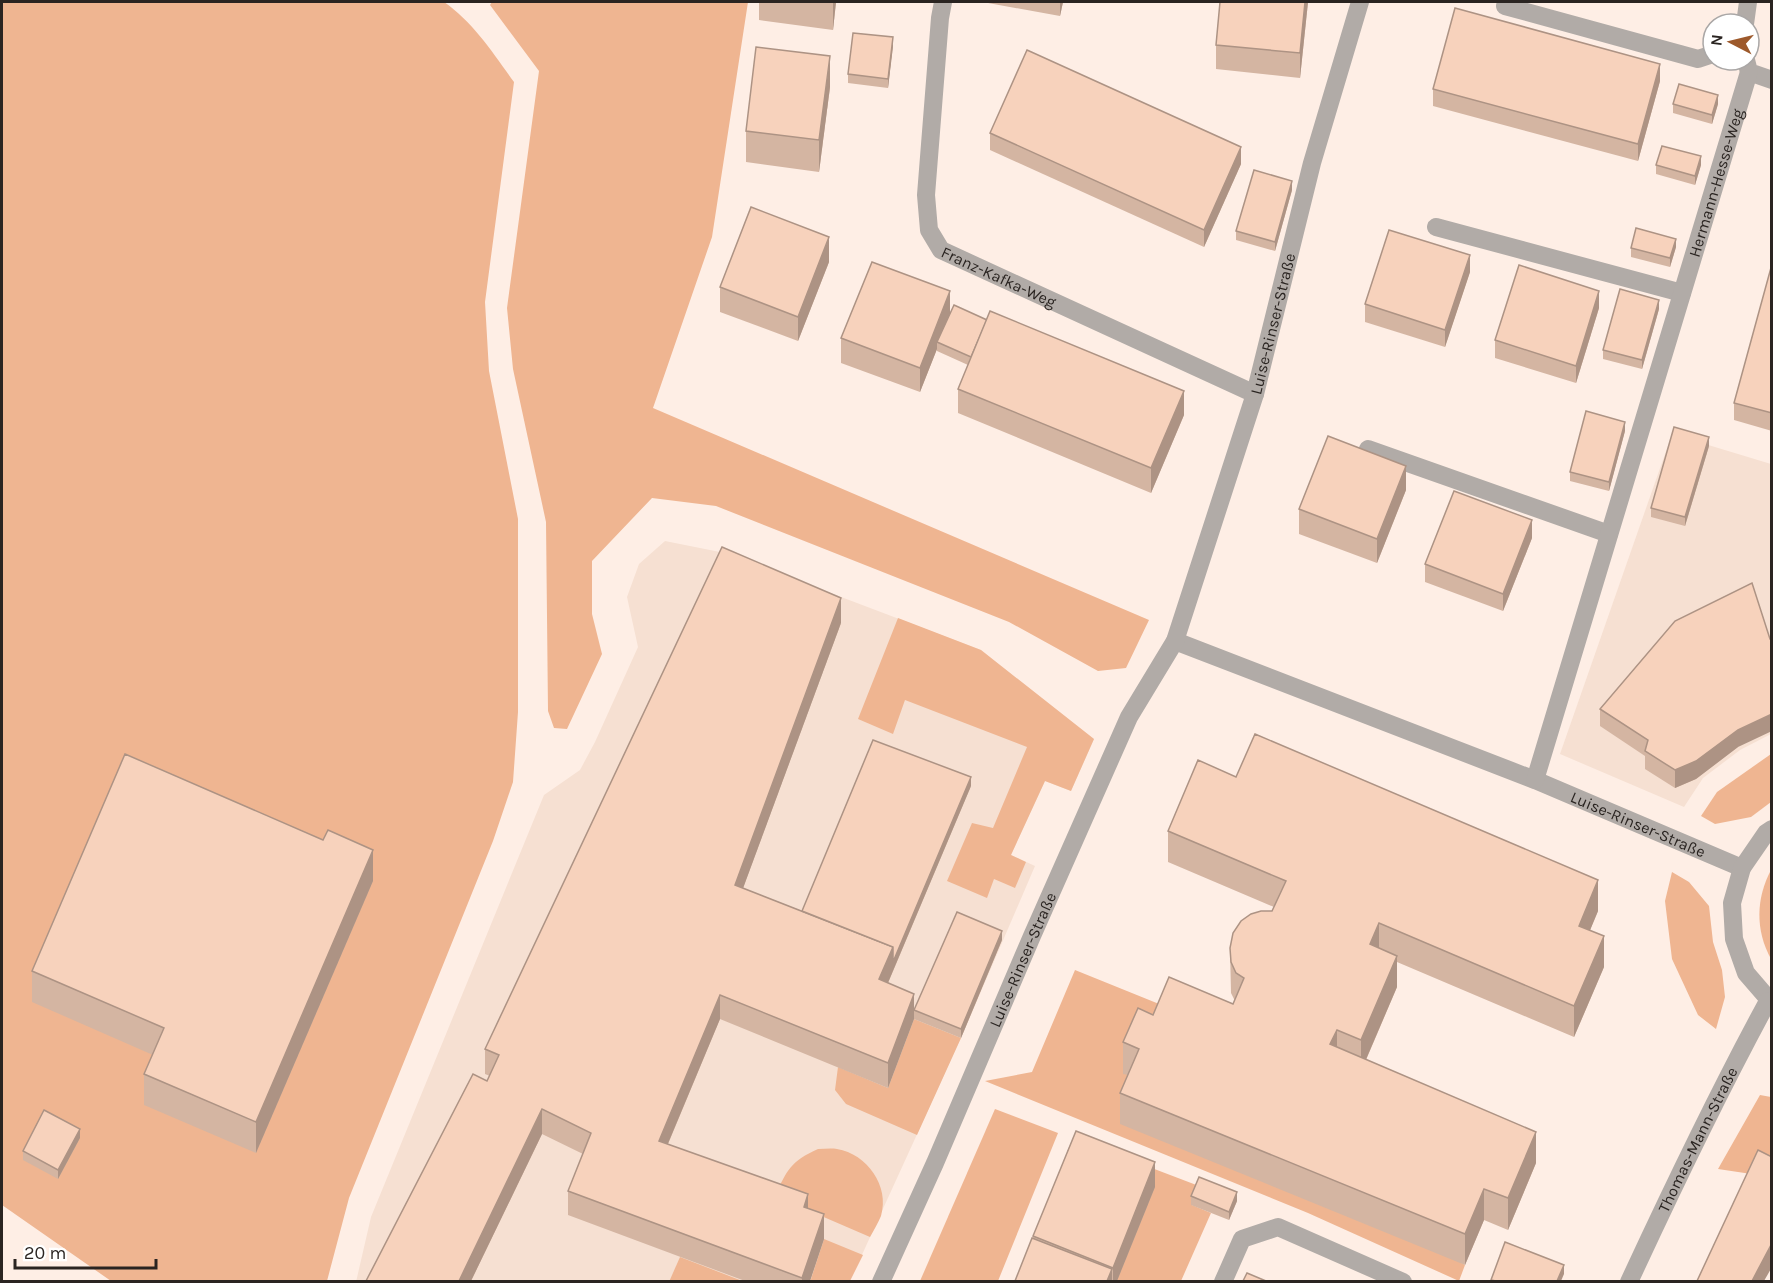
<svg xmlns="http://www.w3.org/2000/svg" width="1773" height="1283" font-family="Karla,sans-serif">
  <style>
    .built { fill: #f6e0d2 }
    .green { fill: #efb591 }
    .lines { fill: none; stroke-linecap: round; stroke-linejoin: round }
    .service { stroke: #b1aba7; stroke-width: 18 }
    .minor { stroke: #b1aba7; stroke-width: 18 }
    .wall { fill: #d4b5a2 }
    .shaded-wall { fill: #ad9384 }
    .building { fill: #f7d2bc; stroke: #ad9384; stroke-width: 1.5 }
    .labels { text-anchor: middle; dominant-baseline: central; stroke-width: 4.5; stroke-linejoin: round; paint-order: stroke }
    .street-label { font-size: 16px; fill: #2a2421; stroke: #fff }
  </style>
  <rect width="100%" height="100%" fill="#feeee5"/>
  <g class="built">
    <path d="M1672,434l99,30v270l-31,16 -37,28 -19,29 -124,-53z"/>
    <path d="M665,541l60,12 256,97 113,89 -23,52 -26,-10 -34,74 24,11 -74,172 -111,243 -494,1 15,-65 173,-422 36,-25 15,-28 43,-95 -11,-50 12,-33z"/>
  </g>
  <g class="green">
    <path d="M2,2h442c29,20 49,51 70,80l-29,220 4,69 29,148v193l-5,70 -20,59 -144,357 -22,83h-216l-109,-76z"/>
    <path d="M492,2h256l-36,235 -59,171 496,212 -23,48 -28,3 -89,-49 -293,-116 -64,-8 -60,63v53l10,40 -35,75 -13,-1 -6,-17 -2,-189 -33,-153 -6,-61 32,-237 -49,-66z"/>
    <path d="M898,618l83,32 113,89 -23,52 -26,-10 -34,74 15,7 -11,26 -21,-9 -7,19 -40,-17 25,-58 21,5 34,-81 -122,-47 -12,34 -35,-15z"/>
    <path d="M1771,754v48l-20,15 -36,7 -14,-8 16,-24z"/>
    <path d="M1771,870v89c-16,-29 -15,-61 0,-89z"/>
    <path d="M1672,872l17,10 20,24 4,36 9,28 3,27 -9,32 -18,-14 -26,-56 -7,-58z"/>
    <path d="M1075,970l94,38 -30,72 326,185 -6,16 -151,-68 -323,-132 47,-9z"/>
    <path d="M914,1019l47,19 -44,97 -71,-31 -11,-14 3,-23 50,21z"/>
    <path d="M1760,1095l11,2v85l-13,-7 -40,-6z"/>
    <path d="M995,1109l63,24 -60,148h-78z"/>
    <path d="M1073,1138l126,48 -7,19 19,8 -30,68h-64l-41,-125 -9,-4z"/>
    <path d="M818,1149c6,0 13,-1 19,0 30,5 53,37 44,67 -3,7 -7,14 -11,21l-95,-41c12,-26 16,-35 43,-47z"/>
    <path d="M824,1239l39,16 -13,26 -40,1z"/>
    <path d="M680,1257l65,25h-76z"/>
  </g>
  <g class="lines">
    <g class="service">
      <path d="M1505,6l193,53 15,-5"/>
      <path d="M1436,227l246,66"/>
      <path d="M1368,449l241,85"/>
    </g>
    <g class="minor">
      <path id="s1" d="M943,2l-3,16 -14,177 3,35 12,20 314,144"/>
      <path d="M1745,24l3,-22"/>
      <path d="M1746,60l3,12 23,8"/>
      <path id="s2" d="M1175,641l360,139 207,88"/>
      <path id="s3" d="M1535,780l214,-708"/>
      <path d="M1772,829l-6,4 -24,35 -10,35 2,36 12,34 26,30"/>
      <path id="s4" d="M881,1282l54,-119 97,-227 97,-219 46,-76 80,-247 57,-231 48,-161"/>
      <path d="M1223,1282l19,-43 36,-12 125,55"/>
      <path id="s5" d="M1629,1282c44,-95 89,-189 139,-281"/>
    </g>
  </g>
  <g class="wall">
    <path d="M759,2h77l-3,28 -74,-10z"/>
    <path d="M988,2h75l-3,14 -72,-13z"/>
    <path d="M1220,2h88l-8,76 -84,-9v-24z"/>
    <path d="M893,46l-5,42 -40,-5v-9z"/>
    <path d="M1660,81l-22,80 -205,-55v-17z"/>
    <path d="M830,87l-11,85 -73,-10v-31z"/>
    <path d="M1673,104h45l-6,20 -39,-11z"/>
    <path d="M990,133l251,31 -37,83 -214,-97z"/>
    <path d="M1656,165h45l-6,20 -39,-11z"/>
    <path d="M1292,190l-17,61 -39,-11v-9z"/>
    <path d="M1676,247l-6,20 -39,-10v-9z"/>
    <path d="M829,262l-31,79 -78,-29v-25z"/>
    <path d="M1772,264v167l-38,-11v-17z"/>
    <path d="M1470,272l-25,75 -80,-25v-18z"/>
    <path d="M1599,308l-23,75 -81,-25v-18z"/>
    <path d="M1659,309l-17,60 -39,-10v-9z"/>
    <path d="M950,313l234,102 -33,78 -193,-80v-24l10,-24 -31,-14v-2l-17,43 -79,-29v-25z"/>
    <path d="M1625,431l-16,60 -39,-10v-9z"/>
    <path d="M1709,446l-24,80 -34,-9v-9z"/>
    <path d="M1406,490l-29,73 -78,-29v-25z"/>
    <path d="M1532,538l-29,73 -78,-29v-18z"/>
    <path d="M841,623l-98,265 59,23 169,-125 -83,197 26,27 88,-70 -41,98 -47,-19 -26,69 -168,-69 -52,125 140,64 16,31 -14,42h-65l-177,-66v-24l15,-37 -41,-20 -71,147h-105l121,-200 3,-5 -5,-2v-25z"/>
    <path d="M1600,709l138,38 -42,32 -21,9 -30,-19v-13l-45,-30z"/>
    <path d="M1236,777l362,134 -8,19 14,37 -30,70 -177,-75v25l-31,73 170,103 -28,67 -24,-10 -19,45 -345,-141v-31l8,-18 -5,-1v-32l30,-27 80,-11 2,-3 -4,-8 -1,-45 42,-37 2,-4 -106,-45v-31z"/>
    <path d="M373,881l-117,272 -112,-48v-31l9,-19 -121,-53v-31z"/>
    <path d="M80,1138l-22,41 -35,-19v-9z"/>
    <path d="M1155,1187l-38,94h-102l18,-45z"/>
    <path d="M1191,1196l46,5 -8,19 -38,-15z"/>
  </g>
  <g class="shaded-wall">
    <path d="M833,2h3l-3,28z"/>
    <path d="M1060,2h3l-3,14z"/>
    <path d="M1305,2h3l-8,76v-25z"/>
    <path d="M893,37v9l-5,42v-9z"/>
    <path d="M830,56v31l-11,85v-32z"/>
    <path d="M1660,64v17l-22,80v-17z"/>
    <path d="M1718,95v9l-6,20v-9z"/>
    <path d="M1241,147v17l-37,83v-17z"/>
    <path d="M1701,156v9l-6,20v-9z"/>
    <path d="M1292,181v9l-17,61v-9z"/>
    <path d="M829,237v25l-31,79v-24z"/>
    <path d="M1676,239v8l-6,20v-9z"/>
    <path d="M1470,255v17l-25,75v-17z"/>
    <path d="M950,291v24l-13,27v7l-17,43v-24z"/>
    <path d="M1599,291v17l-23,75v-17z"/>
    <path d="M1659,300v9l-17,60v-9z"/>
    <path d="M1184,391v24l-33,78v-25z"/>
    <path d="M1625,422v9l-16,60v-9z"/>
    <path d="M1709,437v9l-24,80v-9z"/>
    <path d="M1406,466v24l-29,73v-24z"/>
    <path d="M1532,520v18l-29,73v-17z"/>
    <path d="M841,598v25l-106,287v-25z"/>
    <path d="M1772,714v17l-34,16 -42,32 -21,9v-18l63,-40z"/>
    <path d="M971,777v9l-92,218v-25l14,-32z"/>
    <path d="M373,850v31l-117,272v-31z"/>
    <path d="M1598,880v31l-19,46v-31z"/>
    <path d="M1379,923v31l-9,-10z"/>
    <path d="M1002,931v9l-41,98v-9z"/>
    <path d="M1604,936v31l-30,70v-31z"/>
    <path d="M1397,956v31l-36,84v-31z"/>
    <path d="M914,994v25l-26,69v-25z"/>
    <path d="M720,995v24l-61,146v-24z"/>
    <path d="M1337,1030v31l-7,-17z"/>
    <path d="M542,1109v25l-71,147h-12z"/>
    <path d="M80,1129v9l-22,41v-9z"/>
    <path d="M1536,1132v31l-28,67v-32z"/>
    <path d="M1155,1162v25l-38,94h-4v-13z"/>
    <path d="M1484,1189v31l-19,45v-31z"/>
    <path d="M1237,1192v9l-8,19v-8z"/>
    <path d="M808,1194v25l-4,-12z"/>
    <path d="M824,1214v25l-14,42h-8v-3z"/>
    <path d="M1772,1243v24l-8,14h-12z"/>
    <path d="M1564,1265v9l-3,7h-4z"/>
    <path d="M1112,1269v12h-5z"/>
  </g>
  <g class="building">
    <path d="M1220,2h85l-5,51 -84,-8z"/>
    <path d="M1455,8l205,56 -22,80 -205,-55z"/>
    <path d="M853,33l40,4 -5,42 -40,-5z"/>
    <path d="M756,47l74,9 -11,84 -73,-9z"/>
    <path d="M1027,50l214,97 -37,83 -214,-97z"/>
    <path d="M1679,84l39,11 -6,20 -39,-11z"/>
    <path d="M1662,146l39,10 -6,20 -39,-11z"/>
    <path d="M1254,170l38,11 -17,61 -39,-11z"/>
    <path d="M751,207l78,30 -31,80 -78,-30z"/>
    <path d="M1636,228l40,11 -6,19 -39,-10z"/>
    <path d="M1389,230l81,25 -25,75 -80,-26z"/>
    <path d="M872,262l78,29 -30,77 -79,-30z"/>
    <path d="M1772,264v149l-38,-10z"/>
    <path d="M1519,265l80,26 -23,75 -81,-26z"/>
    <path d="M1620,289l39,11 -17,60 -39,-10z"/>
    <path d="M954,305l33,15 -16,37 -34,-15z"/>
    <path d="M990,311l194,80 -33,77 -193,-79z"/>
    <path d="M1586,411l39,11 -16,60 -39,-10z"/>
    <path d="M1674,427l35,10 -24,80 -34,-9z"/>
    <path d="M1328,436l78,30 -29,73 -78,-30z"/>
    <path d="M1454,491l78,29 -29,74 -78,-30z"/>
    <path d="M722,547l119,51 -106,287 158,62 -14,32 35,15 -26,69 -168,-68 -61,146 149,53 -4,13 20,7 -22,64 -234,-87 23,-58 -49,-24 -83,172h-93l107,-207 14,7 12,-26 -14,-6z"/>
    <path d="M1752,583l18,56h2v75l-34,16 -42,31 -21,9 -30,-19 3,-11 -48,-31 75,-88z"/>
    <path d="M1255,734l343,146 -19,46 25,10 -30,70 -195,-83 -9,21 27,12 -36,84 -24,-10 -7,14 206,88 -28,66 -24,-9 -19,45 -345,-141 19,-44 -16,-7 15,-34 15,7 16,-38 64,27 11,-26 -8,-5 -5,-11 -1,-14 3,-15 8,-12 10,-7 10,-3h11l14,-30 -118,-50 30,-71 38,17z"/>
    <path d="M873,740l98,37 -78,185v-15l-91,-36z"/>
    <path d="M125,754l198,86 5,-10 45,20 -117,272 -112,-48 20,-46 -132,-57z"/>
    <path d="M957,912l45,19 -41,98 -47,-19z"/>
    <path d="M44,1110l36,19 -22,41 -35,-19z"/>
    <path d="M1076,1131l79,31 -42,106 -80,-32z"/>
    <path d="M1758,1150l14,7v86l-20,38h-55z"/>
    <path d="M1199,1177l38,15 -8,20 -38,-16z"/>
    <path d="M1032,1238l80,31 -5,12h-92z"/>
    <path d="M1505,1242l59,23 -7,16h-61l-5,-1z"/>
    <path d="M1247,1273l19,8h-23z"/>
  </g>
  <g class="labels">
    <g class="street-label">
      <text stroke="none"><textPath href="#s3" startOffset="624">Hermann-Hesse-Weg</textPath></text>
      <text stroke="none"><textPath href="#s1" startOffset="316">Franz-Kafka-Weg</textPath></text>
      <text stroke="none"><textPath href="#s4" startOffset="1038">Luise-Rinser-Straße</textPath></text>
      <text stroke="none"><textPath href="#s2" startOffset="498">Luise-Rinser-Straße</textPath></text>
      <text stroke="none"><textPath href="#s4" startOffset="352">Luise-Rinser-Straße</textPath></text>
      <text stroke="none"><textPath href="#s5" startOffset="158">Thomas-Mann-Straße</textPath></text>
    </g>
  </g>
  <rect width="1773" height="1283" fill="none" stroke="#2a2421" stroke-width="6"/>
  <g transform="translate(1731 42) rotate(277)"><circle r="28" fill="#ffffff" stroke="#aaa7a6" stroke-width="1.5"/>
  <path d="M0-4.5L10 22L0 15L-10 22Z" fill="#9d592b"/>
  <text y="-9" font-size="16" font-weight="bold" text-anchor="middle" fill="#2a2421">N</text>
  </g>
  <path d="M15 1259v9h141v-9" fill="none" stroke="#2a2421" stroke-width="3"/>
  <text x="24" y="1259" font-size="18" fill="#2a2421" stroke="#ffffff" stroke-width="4.5" paint-order="stroke">20 m</text>
</svg>
